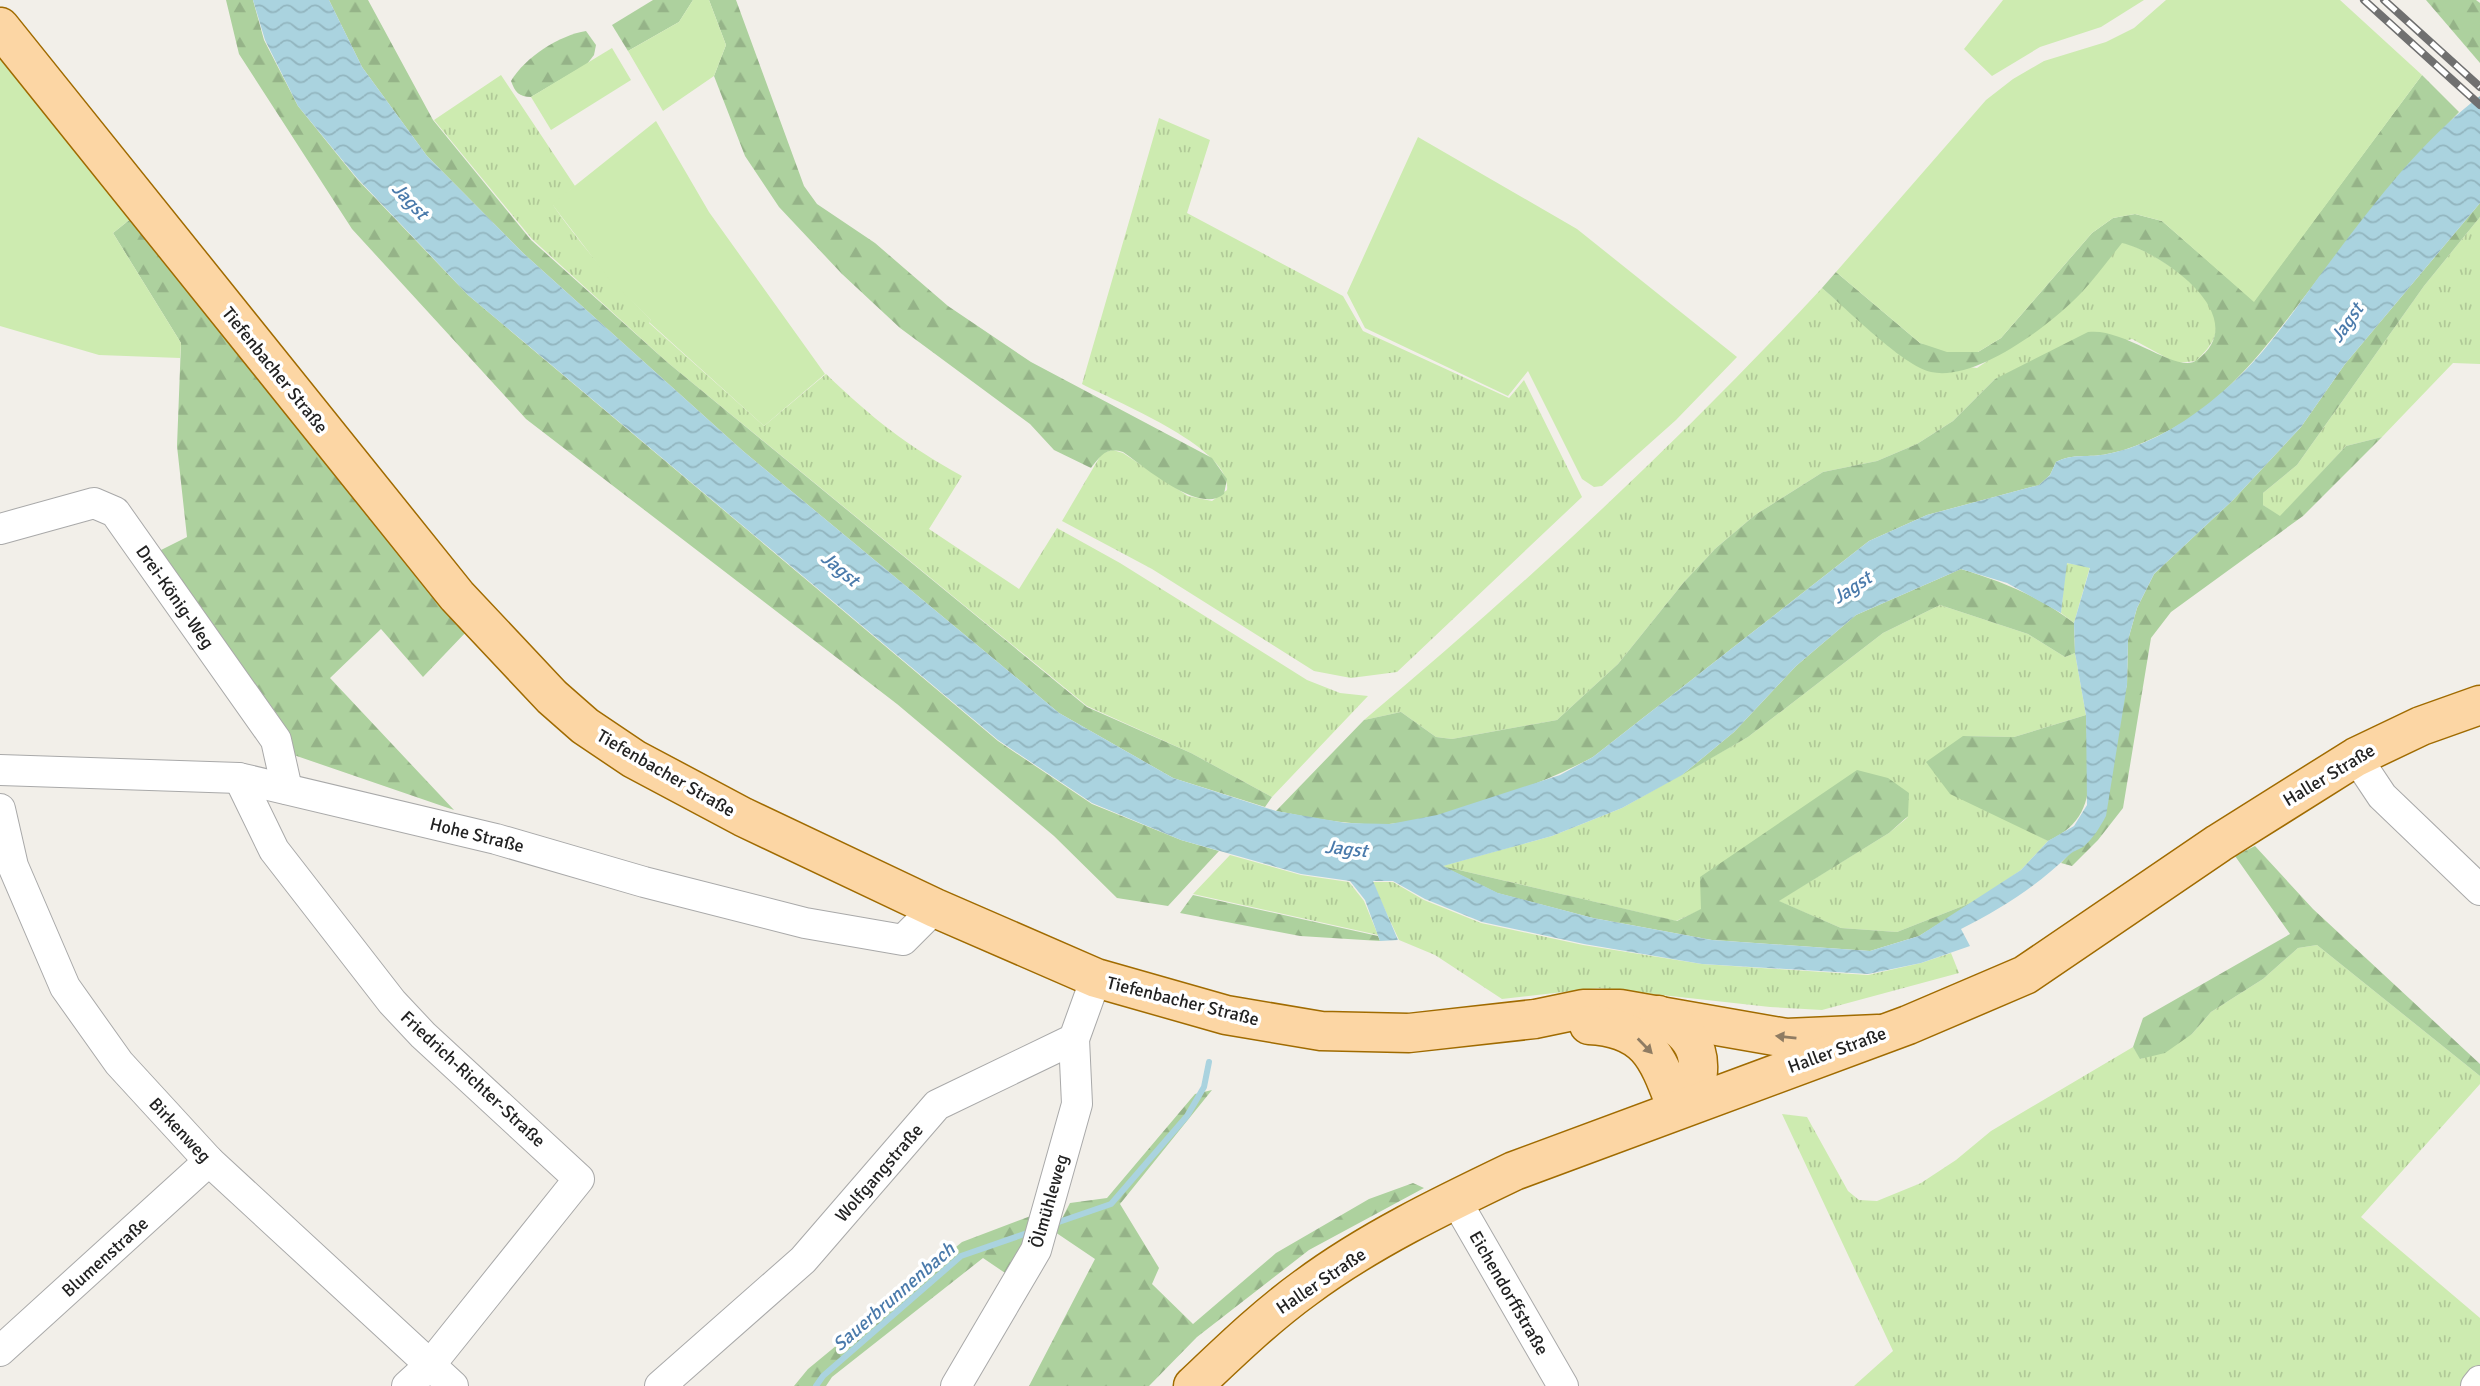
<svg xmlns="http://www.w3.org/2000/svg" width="2480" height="1386" font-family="Signika,sans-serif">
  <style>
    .grass { fill: url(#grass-tufts) }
    .forest { fill: url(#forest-firs) }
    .garden { fill: #cdebb0 }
    .water { fill: url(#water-waves); fill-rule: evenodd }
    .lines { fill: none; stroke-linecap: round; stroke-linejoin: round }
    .stream { stroke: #aad3df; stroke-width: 6 }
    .minor-casing { stroke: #a9a9a9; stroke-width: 32 }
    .major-casing { stroke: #a06b00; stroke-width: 41 }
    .minor { stroke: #fff; stroke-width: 30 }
    .major { stroke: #fcd6a4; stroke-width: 38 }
    .rail-casing { stroke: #707070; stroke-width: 8 }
    .rail { stroke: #fff; stroke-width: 5; stroke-dasharray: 16; stroke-linecap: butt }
    .oneway { fill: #8f7c63 }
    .labels { text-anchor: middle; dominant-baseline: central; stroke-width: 7; stroke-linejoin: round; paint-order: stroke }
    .street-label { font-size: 18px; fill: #222; stroke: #fff }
    .water-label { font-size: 19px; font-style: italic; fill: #4a7aab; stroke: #fff }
  </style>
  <defs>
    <pattern id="grass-tufts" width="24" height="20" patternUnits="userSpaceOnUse" patternTransform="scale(1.75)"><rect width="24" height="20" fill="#cdebb0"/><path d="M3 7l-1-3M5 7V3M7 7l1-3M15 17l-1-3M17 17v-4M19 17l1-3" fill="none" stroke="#b0c997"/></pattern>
    <pattern id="forest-firs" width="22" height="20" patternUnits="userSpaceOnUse" patternTransform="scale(1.75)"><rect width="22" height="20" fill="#add19e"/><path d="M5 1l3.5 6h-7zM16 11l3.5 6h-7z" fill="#95b388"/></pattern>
    <pattern id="water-waves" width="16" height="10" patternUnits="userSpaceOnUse" patternTransform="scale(1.75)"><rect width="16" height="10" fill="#aad3df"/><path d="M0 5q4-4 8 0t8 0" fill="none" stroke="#92b5bf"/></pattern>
  </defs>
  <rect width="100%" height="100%" fill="#f2efe9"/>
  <g class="grass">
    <path d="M501,75l74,111 -22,19c29,42 62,79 98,115l-2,3 115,103 62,-52c47,45 80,71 136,102l-33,53 90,60 38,-61 63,35 187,117 33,13 28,3 -96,101 -81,-44 -104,-47 -420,-344 -135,-123 -98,-119z"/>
    <path d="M1159,118l51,22 -23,73 156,83 20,35 146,67 15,-18 58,117 -185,175 -46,6 -37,-7 -162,-102 -90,-48 40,-68 11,-3 10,3 65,43 24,5 15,-11c6,-42 -113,-89 -145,-106z"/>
    <path d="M2480,217v147l-27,-1 -71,74 -36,9 -66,71 -17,-12v-12l34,-28 127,-179z"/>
    <path d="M2122,242c30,8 105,54 93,93 -3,10 -12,19 -19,26l-20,2 -44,-24 -137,40 -42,42 -36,23 -40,17 -54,11 -68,43 -39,33 -32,34 -66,82 -61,56 -105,19 -16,-2 -35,-25 -37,8c161,-135 315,-278 458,-432l84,71 71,9 88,-60z"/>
    <path d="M2066,563l24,4 -16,56 -13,-10z"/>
    <path d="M1940,605l88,29 37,23 10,-4 11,62 -72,22 -51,-1 47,84 38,21 -27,29 -43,30 -81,32 -56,-4 -63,-27 111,-68 19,-16 -232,104 -234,-55 110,-30 70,-28 126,-71 135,-104z"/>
    <path d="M1230,855l71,20 48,7 15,19 14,34 -185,-41z"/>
    <path d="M1372,882h21l31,18 57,23 102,22 119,19 166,11 53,-12 30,-10 8,20 -137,37 -52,-3 -172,-19 -96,11 -67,-44 -36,-15z"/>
    <path d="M2317,945l163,131v8l-119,133 119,101v63l-4,5h-622l39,-35 -111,-237 25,3 41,74 11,9 18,1 44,-18 35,-23 35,-29 142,-84 8,12 51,-25 19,-22 52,-33 35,-31z"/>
  </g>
  <g class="forest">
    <path d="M226,0h27l11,40 34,66 59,73 111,116 530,446 94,63 89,36 38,11 -51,55 -51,-8 -63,-62 -157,-132 -371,-285 -174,-190 -113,-175z"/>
    <path d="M329,0h39l65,120 98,120 136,122 420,345 104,46 81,44 -7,10 -92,-29 -114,-65 -316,-262 -220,-198 -96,-97 -65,-89z"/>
    <path d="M653,0h40l-14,22 -51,29 -16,-26z"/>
    <path d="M709,0h27l68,186 13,18 58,39 73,63 83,56 181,96 15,21 -3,15c-25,21 -79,-27 -101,-42 -17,-5 -22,3 -32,16l-37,-18 -24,-26 -130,-96 -58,-54 -63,-67 -34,-51 -31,-80 12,-31z"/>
    <path d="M2426,0h50l4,3v60z"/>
    <path d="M586,31l10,14 -2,10 -7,9 -56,33c-12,0 -16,-5 -20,-16 14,-24 49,-46 75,-50z"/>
    <path d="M2422,75l37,37c-44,46 -85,94 -124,145 -50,62 -97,141 -173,177 -16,8 -37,17 -55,20 -18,4 -34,-1 -51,8l-6,13 -11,10 -112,30 -58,26 -276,216c-52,28 -145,63 -204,67 -38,2 -76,-6 -113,-13l88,-91 37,-8 35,25 16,2 105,-19 61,-56 66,-82 32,-34 39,-33 68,-43 54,-11 40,-17 36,-23 42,-42 93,-47c37,-5 90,43 109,28 58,-43 -36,-108 -75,-117 -13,16 -26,34 -40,49 -30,32 -106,90 -151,80 -28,-6 -85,-64 -109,-84l14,-16 84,71 58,9 23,-14 91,-105 21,-15 22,-4 27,7 92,80z"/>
    <path d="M2480,203v14l-56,69 -127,179 -34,28v12l17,11 66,-70 36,-9 -79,79 -132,96 -20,26 -28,170 -25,32 -26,26 -11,-3 10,-11 12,-6 44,-161 1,-45 9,-32 17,-34 79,-74 68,-73 44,-63z"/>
    <path d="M133,217l333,415 -43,45 -42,-48 -51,49 124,132 -169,-58 -6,-35 -120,-166 28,-14 -10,-91 4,-103 -68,-110z"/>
    <path d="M1961,569c42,13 78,27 113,54l1,30 -10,4 -37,-23 -88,-29 -57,28 -135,104 -66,38 52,-43 62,-66 60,-51z"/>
    <path d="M2086,715c1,52 18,101 -38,126l-98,-47 -24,-32 37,-26 51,1z"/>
    <path d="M1857,770l31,8 21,15 -1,23 -19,17 -110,68 62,27 56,4 81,-32 -59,36 -49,15 -158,-11 -119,-22 -96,-25 -55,-27 235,55 24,-12 -1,-32z"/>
    <path d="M2255,846l58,63 167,155v12l-163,-131 -19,3 -35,31 -52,33 -19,22 -27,19 -25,6 -7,-12 10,-29 147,-84 -55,-78z"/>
    <path d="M1193,895l185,41 2,5 -80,-5 -120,-23z"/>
    <path d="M1212,1090l-92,114 39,64 -7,16 41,40 83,-71 93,-54 44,-16 11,5 -115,62 -112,87 -48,49h-120l66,-127 -40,-27 15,-29 37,-5 88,-104z"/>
    <path d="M1036,1214l-25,63 -28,-19 -151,119 -6,9h-32l14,-17 154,-127z"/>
  </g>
  <g class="garden">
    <path d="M693,0h16l17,45 -12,31 -51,35 -35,-60 51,-29z"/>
    <path d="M2003,0h141l-43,27 -61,20 -48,29 -28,-27z"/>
    <path d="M2166,0h174l82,75 -168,227 -92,-81 -27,-7 -22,4 -21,15 -91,105 -23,14h-31l-27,-9 -84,-71 150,-172 27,-21 31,-18 62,-19 28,-14z"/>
    <path d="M612,48l19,32 -80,50 -20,-33z"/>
    <path d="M0,57l133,160 -20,16 68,110 -1,15 -81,-3 -99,-29z"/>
    <path d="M656,121l53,91 116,162 -61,52 -115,-104 2,-2 -41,-40 -58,-76z"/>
    <path d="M1418,137l159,92 160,128 -61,63 -74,66 -8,1 -12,-8 -54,-108 -20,25 -143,-68 -18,-35z"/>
  </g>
  <path class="water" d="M253,0h76l33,67 65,89 96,97 220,198 316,262 114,65 103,33 70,12 44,1 47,-9 123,-40 33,-18 276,-216 58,-26 112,-30 11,-10 6,-13c17,-9 33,-4 51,-8 39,-7 78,-31 108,-56 42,-33 72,-77 103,-120 47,-63 99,-134 162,-182v107l-135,161 -44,63 -68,73 -79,74 -17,34 -9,32 -1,45 -21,131c-6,11 -13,23 -23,31 -5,3 -10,4 -14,8 -32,31 -68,54 -108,74l9,17 -49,17 -53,11 -166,-10 -118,-20 -102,-22 -57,-23 -32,-18h-20l25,59 -18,1 -15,-41 -15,-19 -49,-7 -120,-34 -89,-37 -94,-63 -530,-445 -111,-117 -59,-72 -33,-66zM2067,563l23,5 -16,55 1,30 11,62 1,90 -13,21 -26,15 -27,29 -102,66 -49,15 -158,-11 -119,-22 -95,-25 -55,-27 109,-30 70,-28 60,-33 52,-43 62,-66 60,-51 105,-46 46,14 54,30z"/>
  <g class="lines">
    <g class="stream">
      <path d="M1053,1224l58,-20 76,-88 17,-29 5,-25"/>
      <path d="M816,1386l7,-10 138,-120 72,-25"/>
    </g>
    <defs>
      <g id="minor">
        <path d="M0,529l94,-26 21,9 161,228 11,49"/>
        <path d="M2356,757l26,39 98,94"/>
        <path d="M0,770l239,8 257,61 148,43 161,41 98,17 32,-32"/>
        <path d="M239,778l35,72 118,152 31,33 156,144 -149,186 -23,21"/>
        <path d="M0,809l13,57 52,121 54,76 90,98 244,225"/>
        <path d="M1455,1199l108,187"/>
        <path d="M0,1351l209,-190"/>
        <path d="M660,1386l143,-126 134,-155 137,-66 22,-61"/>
        <path d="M956,1386l80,-136 41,-146 -3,-65"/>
        <path d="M2476,1386l4,-5"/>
      </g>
      <g id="major">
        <path d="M0,27l457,569 95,101 33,29 49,33 109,58 192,91 161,70 130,37 95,16 88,2 126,-14 48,-10h37l166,29 92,-4"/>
        <path d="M1658,1015c44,22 47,47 32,90"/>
        <path d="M1589,1025c60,3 69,34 88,84"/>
        <path d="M1193,1386c36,-34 72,-69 112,-98 63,-47 138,-83 209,-117l394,-146 117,-50 194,-132 137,-86 65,-31 59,-21"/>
      </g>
    </defs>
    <use href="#minor" class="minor-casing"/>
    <use href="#major" class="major-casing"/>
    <use href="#minor" class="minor"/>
    <use href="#major" class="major"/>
    <defs>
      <g id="rail">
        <path d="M2364,0l116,105"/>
        <path d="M2384,0l96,87"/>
      </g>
    </defs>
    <use href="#rail" class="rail-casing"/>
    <use href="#rail" class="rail"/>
  </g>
  <defs><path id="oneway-solid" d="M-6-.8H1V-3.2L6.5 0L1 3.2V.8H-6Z" transform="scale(1.75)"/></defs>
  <g class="oneway">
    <use href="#oneway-solid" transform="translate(1786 1037) rotate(-174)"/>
    <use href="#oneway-solid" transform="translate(1645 1046) rotate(46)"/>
  </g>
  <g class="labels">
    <g class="street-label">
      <text transform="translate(275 370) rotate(51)">Tiefenbacher Straße</text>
      <text transform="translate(175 597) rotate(55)">Drei-König-Weg</text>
      <text transform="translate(666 773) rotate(30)">Tiefenbacher Straße</text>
      <text transform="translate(2329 775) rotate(-31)">Haller Straße</text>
      <text transform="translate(477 835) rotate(14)">Hohe Straße</text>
      <text transform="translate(1183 1001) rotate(14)">Tiefenbacher Straße</text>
      <text transform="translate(1837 1050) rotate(-20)">Haller Straße</text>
      <text transform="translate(473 1079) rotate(43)">Friedrich-Richter-Straße</text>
      <text transform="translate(180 1130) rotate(47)">Birkenweg</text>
      <text transform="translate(879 1173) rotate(-49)">Wolfgangstraße</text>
      <text transform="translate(1049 1201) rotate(-74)">Ölmühleweg</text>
      <text transform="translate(105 1257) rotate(-42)">Blumenstraße</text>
      <text transform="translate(1321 1281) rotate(-34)">Haller Straße</text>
      <text transform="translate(1509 1293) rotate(60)">Eichendorffstraße</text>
    </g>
    <g class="water-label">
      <text transform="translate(410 201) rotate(47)">Jagst</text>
      <text transform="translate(2347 323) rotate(-55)">Jagst</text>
      <text transform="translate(840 569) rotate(40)">Jagst</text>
      <text transform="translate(1852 588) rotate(-33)">Jagst</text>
      <text transform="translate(1346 849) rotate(6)">Jagst</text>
      <text transform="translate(894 1297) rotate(-41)">Sauerbrunnenbach</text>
    </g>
  </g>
</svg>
